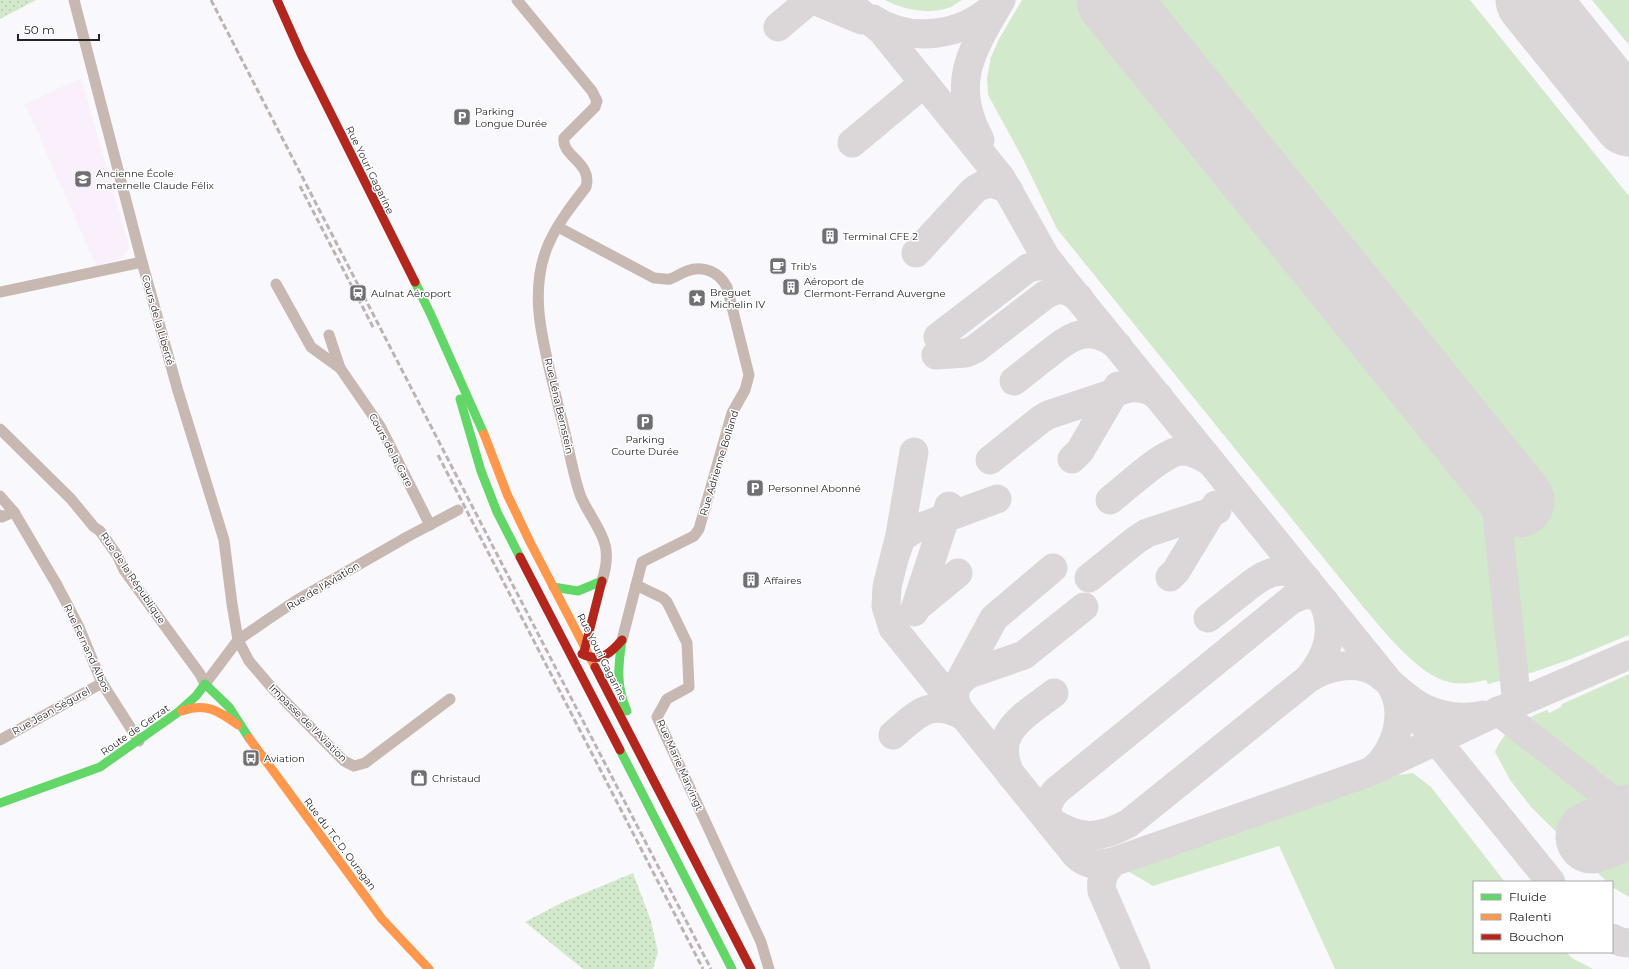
<svg xmlns="http://www.w3.org/2000/svg" width="1629" height="969" font-family="Montserrat,sans-serif">
  <style>
    .education { fill: #f9f0fc }
    .grass { fill: #d2eacb }
    .park { fill: url(#park-dots) }
    .lines { fill: none; stroke-linecap: round; stroke-linejoin: round }
    .taxiway { stroke: #dbd6d8; stroke-width: 29 }
    .runway { stroke: #dbd6d8; stroke-width: 73 }
    .street { stroke: #c8b8b2; stroke-width: 11 }
    .fast { stroke: #63d668; stroke-width: 9 }
    .slow { stroke: #ff974d; stroke-width: 9 }
    .jam { stroke: #b3261e; stroke-width: 9 }
    .rail { stroke: #bdb3b2; stroke-width: 3; stroke-dasharray: 6 3; stroke-linecap: butt }
    .labels { text-anchor: middle; dominant-baseline: central; stroke-width: 3; stroke-linejoin: round; paint-order: stroke }
    .poi-label { font-size: 10px; fill: #252528; stroke: #fff; text-anchor: start }
    .street-label { font-size: 10px; fill: #252528; stroke: #fff }
  </style>
  <defs>
    <pattern id="park-dots" width="8" height="8" patternUnits="userSpaceOnUse"><rect width="8" height="8" fill="#d2eacb"/><path d="M2 2h.1M6 6h.1" fill="none" stroke="#b4c9ae" stroke-width="1.8" stroke-linecap="round"/></pattern>
  </defs>
  <rect width="100%" height="100%" fill="#f9f9fd"/>
  <path class="education" d="M81,78l48,169 -6,11 -27,8 -71,-162z"/>
  <g class="grass">
    <path d="M885,0h77c-4,2 -8,5 -11,7 -20,8 -48,3 -66,-7z"/>
    <path d="M1022,0h448l159,196v439l-58,24 -37,13 -46,12 -2,-4c-12,3 -25,5 -37,2 -30,-6 -65,-51 -85,-74l-307,-379 -34,-70 -35,-64 -1,-17 4,-21 8,-18z"/>
    <path d="M1592,0h37v45z"/>
    <path d="M1629,674v223l-17,-10v-5h-5l-76,-75 -21,-27 -15,-28c10,-25 28,-32 52,-42l2,3 12,-6 1,-3z"/>
    <path d="M1413,773l18,14 74,95h-31v70h92l6,6 21,11h-258l-56,-123 -126,40 -27,-16 272,-95z"/>
  </g>
  <g class="park">
    <path d="M0,0h36l-36,19z"/>
    <path d="M633,873l18,48 7,31 -5,17h-70l-58,-47 36,-19z"/>
  </g>
  <g class="lines">
    <g class="taxiway">
      <path d="M814,0l48,20"/>
      <path d="M845,0l37,31 119,147 44,78 13,17 493,609"/>
      <path d="M873,19c38,25 91,17 122,-14"/>
      <path d="M778,27l32,-27"/>
      <path d="M980,140c-31,-57 -8,-90 21,-140"/>
      <path d="M852,143l72,-60"/>
      <path d="M916,253l57,-62c13,-10 22,-9 36,0"/>
      <path d="M938,337l90,-69c14,-4 22,-3 32,7"/>
      <path d="M936,355l30,-2 9,-4 70,-54c14,-8 21,-7 34,3"/>
      <path d="M1014,381c11,-8 21,-17 32,-25 24,-20 43,-33 72,-10"/>
      <path d="M914,452l-14,83 -13,52 -1,19 7,22 183,227c11,11 23,10 37,7"/>
      <path d="M1072,459l8,-8 38,-65"/>
      <path d="M990,460l50,-40 8,-5 81,-27c13,-1 20,1 30,9"/>
      <path d="M1492,469l25,235"/>
      <path d="M1110,500c16,-12 52,-47 70,-49 12,-1 22,5 31,11"/>
      <path d="M896,553l5,-15 12,-8 84,-31"/>
      <path d="M1170,577l6,-6 40,-66"/>
      <path d="M1089,578l47,-38 11,-7 70,-23"/>
      <path d="M1323,602c13,28 5,53 -14,76 20,-12 49,-19 70,-4 13,10 24,22 39,31 18,11 44,15 65,10"/>
      <path d="M915,609l34,-103"/>
      <path d="M914,612l4,-6 40,-33"/>
      <path d="M1208,618c11,-8 21,-17 32,-25 23,-19 39,-31 67,-13"/>
      <path d="M959,682l10,-8 55,-19 60,-48"/>
      <path d="M1498,711l131,102"/>
      <path d="M962,715c-6,-9 -9,-17 -6,-27l38,-70 59,-50"/>
      <path d="M893,735c23,-20 37,-37 69,-20"/>
      <path d="M1374,769c22,-19 33,-55 18,-82"/>
      <path d="M1011,775c-22,-43 14,-59 43,-82"/>
      <path d="M1050,821c30,19 48,19 79,2l180,-145"/>
      <path d="M1050,823c-5,-13 -3,-21 6,-32l235,-191c13,-6 21,-8 33,1"/>
      <path d="M1612,938l9,4 8,1"/>
      <path d="M1136,969l-34,-78c-2,-14 3,-20 11,-29l259,-91 127,-60 130,-56"/>
    </g>
    <g class="runway">
      <path d="M1113,0l405,501"/>
      <path d="M1532,0l97,120"/>
      <path d="M1592,837l37,-16"/>
    </g>
    <g class="street">
      <path d="M74,0l68,262 36,129 46,149 8,64 6,36 11,21 24,28 71,72 10,5 11,-3 85,-64"/>
      <path d="M517,0l75,91 5,10 -2,6 -31,31c-3,18 29,25 22,49 -14,18 -28,36 -37,56 -24,53 -2,112 10,166 4,15 8,31 11,47 3,13 6,28 11,41 16,34 34,44 21,84"/>
      <path d="M558,227l96,51c6,0 11,2 16,1 6,-2 11,-6 17,-8 17,-6 32,1 40,16l22,88 -4,15 -13,23 -33,116 -5,7 -52,26 -20,78"/>
      <path d="M276,284l35,63 29,21 40,58 50,99"/>
      <path d="M0,292l142,-30"/>
      <path d="M329,335l11,33"/>
      <path d="M0,429l71,70 23,28 6,4 17,24 7,15 76,104 5,10 33,-44 32,-22 27,-18 110,-63 51,-27"/>
      <path d="M0,496l14,16 43,73 22,42 23,56 37,58"/>
      <path d="M0,515l2,2 12,-5"/>
      <path d="M636,585l27,13 4,4 6,12 14,29 2,44 -22,12 -10,18 104,225 8,27"/>
      <path d="M0,740l102,-57"/>
    </g>
    <g class="fast">
      <path d="M415,282l16,33 53,119"/>
      <path d="M460,399l21,72 16,41 23,45"/>
      <path d="M553,587l25,4 24,-10"/>
      <path d="M622,640c-4,26 -6,47 5,71"/>
      <path d="M620,750l112,219"/>
      <path d="M0,803l100,-36 77,-54 19,-17 9,-12 24,23 20,31"/>
    </g>
    <g class="slow">
      <path d="M484,434l23,60 23,48 65,125"/>
      <path d="M182,711c24,-9 37,0 56,14"/>
      <path d="M249,738l133,181 47,50"/>
    </g>
    <g class="jam">
      <path d="M277,0l24,54 114,228"/>
      <path d="M520,557l100,193"/>
      <path d="M584,652l18,-71"/>
      <path d="M582,654c18,9 28,0 40,-14"/>
      <path d="M595,667l156,302"/>
    </g>
    <g class="rail">
      <path d="M211,0l500,969"/>
      <path d="M300,186l74,143"/>
      <path d="M438,455l265,514"/>
    </g>
  </g>
  <defs>
    <symbol id="parking-square" viewBox="-11 -11 22 22"><rect x="-9" y="-9" width="18" height="18" rx="4" fill="#6f6f73" stroke="#fff"/><path d="M-3.5-5.5H1a3.5 3.5 0 0 1 0 7H-1V5.5H-3.5ZM-1-3.4V-.6H.8a1.4 1.4 0 0 0 0-2.8Z" fill="#fff"/></symbol>
    <symbol id="school-square" viewBox="-11 -11 22 22"><rect x="-9" y="-9" width="18" height="18" rx="4" fill="#6f6f73" stroke="#fff"/><path d="M0-5L7-2L0 1L-7-2ZM-4 1L0 2.5L4 1V4Q0 6-4 4Z" fill="#fff"/></symbol>
    <symbol id="building-square" viewBox="-11 -11 22 22"><rect x="-9" y="-9" width="18" height="18" rx="4" fill="#6f6f73" stroke="#fff"/><path d="M-4-6H4V6H1V3H-1V6H-4ZM-2.5-4.3h1.7v1.8h-1.7ZM.8-4.3h1.7v1.8H.8ZM-2.5-1h1.7V.8h-1.7ZM.8-1h1.7V.8H.8Z" fill="#fff"/></symbol>
    <symbol id="cafe-square" viewBox="-11 -11 22 22"><rect x="-9" y="-9" width="18" height="18" rx="4" fill="#6f6f73" stroke="#fff"/><path d="M-5.5-4.5H6V0H3Q3 3.5 0 3.5H-2.5Q-5.5 3.5-5.5 0ZM3-3.2v2h1.7v-2ZM-6 4.5H4V6H-6Z" fill="#fff"/></symbol>
    <symbol id="station-square" viewBox="-11 -11 22 22"><rect x="-9" y="-9" width="18" height="18" rx="4" fill="#6f6f73" stroke="#fff"/><path d="M-3-6H3Q5-6 5-4V2Q5 4 3 4L4.5 6H3L1.5 4h-3L-3 6H-4.5L-3 4Q-5 4-5 2V-4Q-5-6-3-6ZM-3.5-4v3h7v-3ZM-3.5 1v1.5H-2V1ZM2 1v1.5H3.5V1Z" fill="#fff"/></symbol>
    <symbol id="sight-square" viewBox="-11 -11 22 22"><rect x="-9" y="-9" width="18" height="18" rx="4" fill="#6f6f73" stroke="#fff"/><path d="M0-6L1.8-2.2L6-1.7L2.9 1.2L3.7 5.4L0 3.3L-3.7 5.4L-2.9 1.2L-6-1.7L-1.8-2.2Z" fill="#fff"/></symbol>
    <symbol id="bus-square" viewBox="-11 -11 22 22"><rect x="-9" y="-9" width="18" height="18" rx="4" fill="#6f6f73" stroke="#fff"/><path d="M-5-6H5V4H4V6H2V4H-2V6H-4V4H-5ZM-3.5-4V0h7V-4ZM-3.5 1.2v1.5H-2V1.2ZM2 1.2v1.5H3.5V1.2Z" fill="#fff"/></symbol>
    <symbol id="shop-square" viewBox="-11 -11 22 22"><rect x="-9" y="-9" width="18" height="18" rx="4" fill="#6f6f73" stroke="#fff"/><path d="M-5-2.5h2.3a2.7 3.5 0 0 1 5.4 0H5L5.5 6h-11ZM-1.5-2.5h3a1.5 2.3 0 0 0-3 0Z" fill="#fff"/></symbol>
  </defs>
  <g fill-rule="evenodd">
    <use href="#parking-square" x="452" y="107" width="20" height="20"/>
    <use href="#school-square" x="73" y="169" width="20" height="20"/>
    <use href="#building-square" x="820" y="226" width="20" height="20"/>
    <use href="#cafe-square" x="768" y="256" width="20" height="20"/>
    <use href="#building-square" x="781" y="277" width="20" height="20"/>
    <use href="#station-square" x="348" y="283" width="20" height="20"/>
    <use href="#sight-square" x="687" y="288" width="20" height="20"/>
    <use href="#parking-square" x="635" y="412" width="20" height="20"/>
    <use href="#parking-square" x="745" y="478" width="20" height="20"/>
    <use href="#building-square" x="741" y="570" width="20" height="20"/>
    <use href="#bus-square" x="241" y="748" width="20" height="20"/>
    <use href="#shop-square" x="409" y="768" width="20" height="20"/>
  </g>
  <g class="labels">
    <g class="poi-label">
      <text x="475" y="111">Parking<tspan x="475" dy="12">Longue Durée</tspan></text>
      <text x="96" y="173">Ancienne École<tspan x="96" dy="12">maternelle Claude Félix</tspan></text>
      <text x="843" y="236">Terminal CFE 2</text>
      <text x="791" y="266">Trib's</text>
      <text x="804" y="281">Aéroport de<tspan x="804" dy="12">Clermont-Ferrand Auvergne</tspan></text>
      <text x="710" y="292">Breguet<tspan x="710" dy="12">Michelin IV</tspan></text>
      <text x="371" y="293">Aulnat Aéroport</text>
      <text x="645" y="439" text-anchor="middle">Parking<tspan x="645" dy="12">Courte Durée</tspan></text>
      <text x="768" y="488">Personnel Abonné</text>
      <text x="764" y="580">Affaires</text>
      <text x="264" y="758">Aviation</text>
      <text x="432" y="778">Christaud</text>
    </g>
    <g class="street-label">
      <text transform="translate(370 170) rotate(64)">Rue Youri Gagarine</text>
      <text transform="translate(158 320) rotate(74)">Cours de la Liberté</text>
      <text transform="translate(559 406) rotate(77)">Rue Léna Bernstein</text>
      <text transform="translate(391 450) rotate(62)">Cours de la Gare</text>
      <text transform="translate(719 463) rotate(-73)">Rue Adrienne Bolland</text>
      <text transform="translate(133 578) rotate(56)">Rue de la République</text>
      <text transform="translate(323 586) rotate(-31)">Rue de l'Aviation</text>
      <text transform="translate(87 648) rotate(65)">Rue Fernand Albos</text>
      <text transform="translate(602 657) rotate(63)">Rue Youri Gagarine</text>
      <text transform="translate(51 711) rotate(-29)">Rue Jean Ségurel</text>
      <text transform="translate(308 723) rotate(45)">Impasse de l'Aviation</text>
      <text transform="translate(135 730) rotate(-35)">Route de Gerzat</text>
      <text transform="translate(680 765) rotate(66)">Rue Marie Marvingt</text>
      <text transform="translate(340 844) rotate(53)">Rue du T.C.D. Ouragan</text>
    </g>
  </g>
  <rect x="1473" y="881" width="140" height="72" fill="#ffffff" stroke="#a8a8a9"/>
  <rect x="1481" y="894" width="20" height="6" fill="#63d668" stroke="#a8a8a9"/>
  <text x="1509" y="901" font-size="12" fill="#252528">Fluide</text>
  <rect x="1481" y="914" width="20" height="6" fill="#ff974d" stroke="#a8a8a9"/>
  <text x="1509" y="921" font-size="12" fill="#252528">Ralenti</text>
  <rect x="1481" y="934" width="20" height="6" fill="#b3261e" stroke="#a8a8a9"/>
  <text x="1509" y="941" font-size="12" fill="#252528">Bouchon</text>
  <path d="M18 34v6h81v-6" fill="none" stroke="#252528" stroke-width="2"/>
  <text x="24" y="34" font-size="12" fill="#252528" stroke="#ffffff" stroke-width="3" paint-order="stroke">50 m</text>
</svg>
